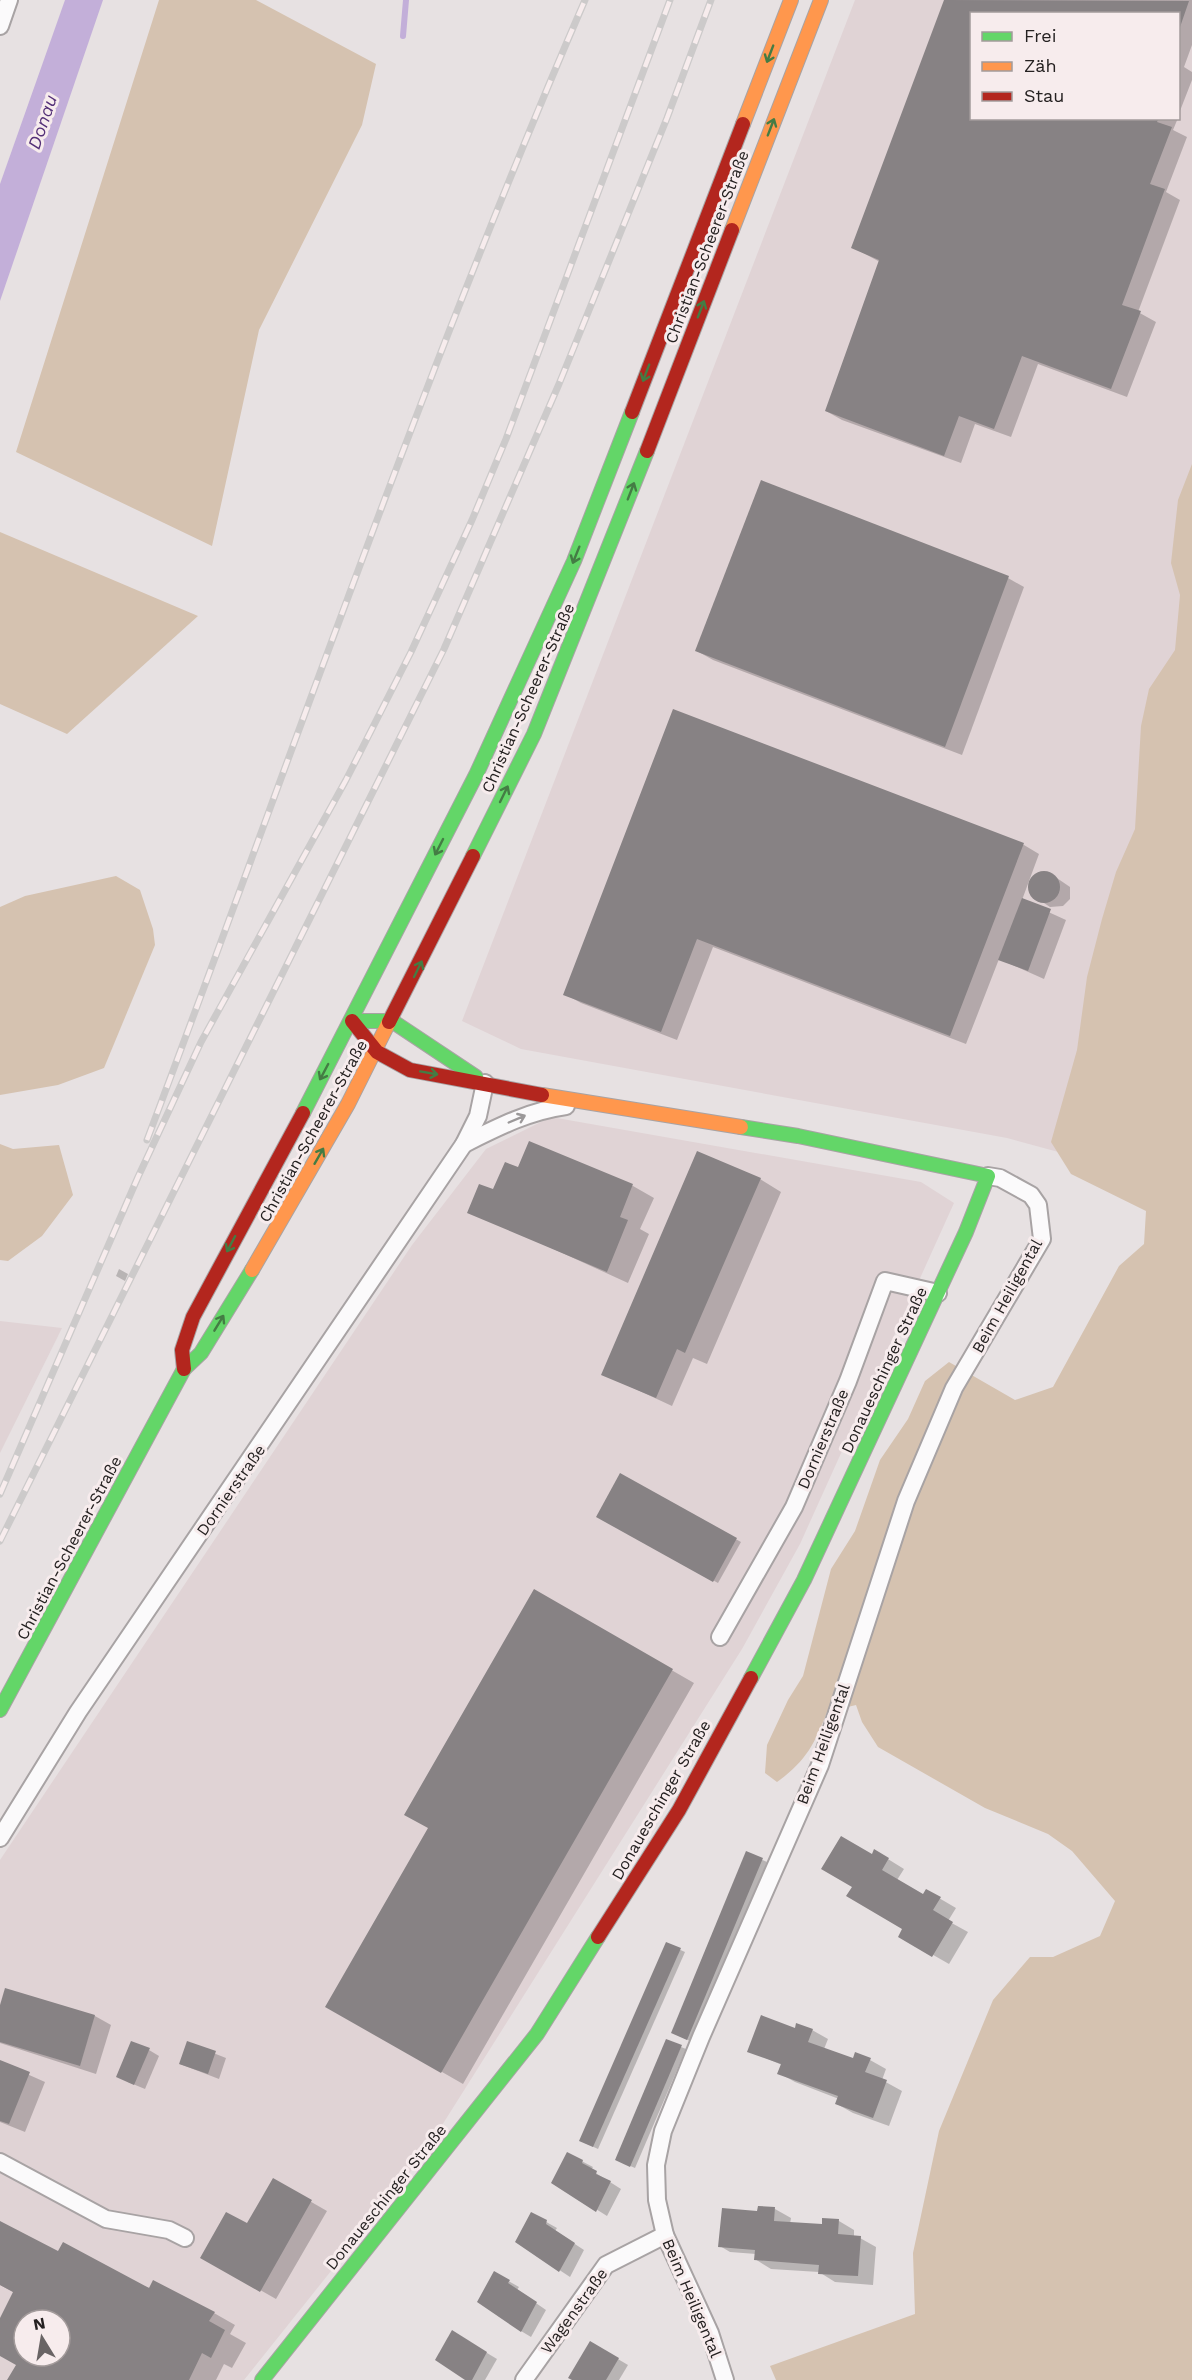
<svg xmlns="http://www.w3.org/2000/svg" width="1192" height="2380" font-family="'Work Sans',sans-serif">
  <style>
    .built { fill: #e0d3d5; fill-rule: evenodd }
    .green { fill: #d5c2b0 }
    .water { fill: #c3afd9 }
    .shadow { fill: #0003; fill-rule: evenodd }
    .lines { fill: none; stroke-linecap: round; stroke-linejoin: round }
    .stream { stroke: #c3afd9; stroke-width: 6 }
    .building { fill: #878284; fill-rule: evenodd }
    .street-casing { stroke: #a8a3a4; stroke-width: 20 }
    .fast-casing { stroke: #a8a3a4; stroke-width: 16 }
    .slow-casing { stroke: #a8a3a4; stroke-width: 16 }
    .jam-casing { stroke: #a8a3a4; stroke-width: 16 }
    .street { stroke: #fbfafb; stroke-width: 16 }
    .fast { stroke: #63d668; stroke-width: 14 }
    .slow { stroke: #ff974d; stroke-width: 14 }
    .jam { stroke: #b3261e; stroke-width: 14 }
    .rail-casing { stroke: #cccaca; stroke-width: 7 }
    .rail { stroke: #f7eced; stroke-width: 4.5; stroke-dasharray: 14; stroke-linecap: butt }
    .oneway { stroke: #447c44 }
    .oneway2 { stroke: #9b9899 }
    .labels { text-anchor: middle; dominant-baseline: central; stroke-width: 6; stroke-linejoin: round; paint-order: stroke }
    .street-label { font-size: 16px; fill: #252121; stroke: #f7eced }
    .water-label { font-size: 18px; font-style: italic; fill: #543078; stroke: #f7eced }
  </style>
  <rect width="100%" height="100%" fill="#e7e1e2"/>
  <g class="built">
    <path d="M855,0h337v685l-130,468 -55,-15 -486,-89 -59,-28zM972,14h206v104h-206z"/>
    <path d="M551,1117l370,65 33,21 -154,341 -58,105 -320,508 -178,223h-244v-520l412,-615 74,-96zM24,2320h36v36h-36z"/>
    <path d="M0,1321l62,7 -62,125z"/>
  </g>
  <g class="green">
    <path d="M159,0h97l120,64 -14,61 -103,205 -47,216 -196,-94z"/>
    <path d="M1192,464v1916h-416l-6,-14 145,-52 -2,-61 26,-122 54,-131 37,-43h23l47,-21 15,-35 -43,-50 -24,-17 -63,-26 -107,-61 -16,-25 -6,-17 -29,7c-12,32 -22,50 -50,70l-12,-9 2,-28 21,-45 15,-24 28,-107 24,-38 25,-71 28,-41 17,-38 24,-19 66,38 38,-13 66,-121 25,-22 2,-33 -75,-37 -20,-32 26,-92 10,-73 15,-58 14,-47 19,-43 6,-103 8,-37 26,-39 5,-55 -9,-32 7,-63z"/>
    <path d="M0,532l198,84 -131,118 -67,-30z"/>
    <path d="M116,876l24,14 13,39 2,16 -51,123 -46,17 -58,10v-188l25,-11z"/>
    <path d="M0,1144l13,5 46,-4 14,50 -31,41 -34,25 -8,-1z"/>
  </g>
  <path class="water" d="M65,0h38l-103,301v-117z"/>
  <g class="shadow">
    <path d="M945,0h247v45l-8,22 8,5v8l-14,36v-102h-206v104h206l-5,12 14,7 -21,55 14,8 -42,112 18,10 -29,75 -89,-33 -27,73 -36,-13 -14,39 -119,-43 -16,-9 54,-149 -28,-15z"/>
    <path d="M1008,578l16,9 -62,168 -249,-95 -16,-9z"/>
    <path d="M674,711l350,134 15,9 -17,46 44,20 -22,59 -45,-20 -33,85 -253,-97 -36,93 -96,-37 -16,-9z"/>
    <path d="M1048,872l22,15v12l-7,7 -13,1 -18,-12 -2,-9 6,-12z"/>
    <path d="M530,1143l103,43 21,12 -14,31 9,5 -21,49 -92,-42 -42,-50 25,-22z"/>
    <path d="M760,1179l21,13 -74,172 -14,-6 -21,48 -69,-32z"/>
    <path d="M119,1269l9,5 -3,7 -9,-5z"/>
    <path d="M620,1475l121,67 -23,41 -120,-67z"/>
    <path d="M534,1591l160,92 -231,401 -136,-78 103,-178z"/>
    <path d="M875,1851l29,18 -7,11 27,16 3,-5 29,17 -8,13 20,11 -19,32 -49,-28 5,-7 -33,-73z"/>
    <path d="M747,1853l20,9 -75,180 -15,-7z"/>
    <path d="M667,1944l18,8 -87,197 -13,-6z"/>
    <path d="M6,1990l89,26 16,9 -15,49 -96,-31v-32z"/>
    <path d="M794,2029l18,1 16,9 -4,10 29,11h17l16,9 -4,11 20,11 -13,35 -36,-13 -16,-9 2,-5 -44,-17 -16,-9 3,-8 -33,-14z"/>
    <path d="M188,2043l38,15 -7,21 -39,-15z"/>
    <path d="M681,2047l5,2 -51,119 -14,-6z"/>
    <path d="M149,2050l10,6 -14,33 -17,-7z"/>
    <path d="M0,2062l45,20 -20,50 -25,-10z"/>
    <path d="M568,2154l25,13 -2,3 30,19 -14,27 -54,-34z"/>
    <path d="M273,2180l54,31 -51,88 -74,-42 46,-32z"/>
    <path d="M775,2209l16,9 -1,6 33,2 16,-5 15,9v7l6,1 16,9 -3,38 -38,-3 -16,-10 -48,-3 -16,-10 1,-5 -26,-2 -10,-6 39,-33z"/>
    <path d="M532,2214l25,14 -2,3 29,19 -14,27 -53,-35z"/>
    <path d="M0,2222l59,31 155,60 21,12 -5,9 16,9 -14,25 -8,-4 -8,16h-207l9,-16 -18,-10v-34l15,-27 -15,-8zM24,2320h36v36h-36z"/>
    <path d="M494,2273l25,14 -2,3 29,20 -15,27 -10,-6z"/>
    <path d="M452,2332l45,27 -12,21h-17z"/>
    <path d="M591,2343l37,22 -9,15h-44z"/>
  </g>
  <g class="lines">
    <path class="stream" d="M403,36l3,-36"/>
  </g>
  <g class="building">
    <path d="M944,0l245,1 -10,29 -1,-16h-206v104h187l-2,4 15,5 -22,57 15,5 -43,116 19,6 -30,78 -89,-33 -28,73 -35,-13 -15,40 -119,-45 54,-151 -28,-12z"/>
    <path d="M761,480l248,96 -64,171 -250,-96z"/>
    <path d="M673,709l351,134 -74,193 -253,-97 -36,93 -98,-37z"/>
    <circle cx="1044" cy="887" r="16"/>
    <path d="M1022,898l29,11 -23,62 -30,-11z"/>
    <path d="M529,1141l104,43 -13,33 8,3 -21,52 -140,-59 12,-29 14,5 12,-27 13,5z"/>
    <path d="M697,1151l64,27 -76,175 -8,-4 -21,49 -55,-23z"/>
    <path d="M620,1473l117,65 -24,44 -117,-65z"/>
    <path d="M534,1589l139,80 -232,404 -116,-66 103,-179 -24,-13z"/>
    <path d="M841,1836l31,18 2,-5 15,9 -7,12 41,24 3,-5 15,8 -8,13 20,12 -21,35 -34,-20 4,-8 -56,-33 6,-9 -31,-18z"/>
    <path d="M746,1851l17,7 -76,182 -16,-7z"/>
    <path d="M666,1942l15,6 -88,199 -14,-6z"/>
    <path d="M5,1988l90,27 -15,51 -80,-24v-37z"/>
    <path d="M761,2015l34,13 1,-5 17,6 -5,13 45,16 2,-6 16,6 -6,14 22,8 -14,38 -38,-14 3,-8 -61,-22 4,-10 -34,-12z"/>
    <path d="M666,2039l16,6 -52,122 -15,-7z"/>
    <path d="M131,2041l19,7 -16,37 -18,-8z"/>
    <path d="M187,2041l29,10 -8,23 -29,-10z"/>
    <path d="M0,2060l30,12 -21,52 -9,-3z"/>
    <path d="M567,2152l16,8 -1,3 15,8 -1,3 15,7 -15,31 -45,-29z"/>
    <path d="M273,2178l39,22 -52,92 -60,-34 26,-46 21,11z"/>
    <path d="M758,2206l17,1 -1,14 48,3v-6l17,1 -1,15 23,2 -3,40 -40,-2 1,-9 -65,-5 1,-10 -37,-3 4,-39 35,3z"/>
    <path d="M531,2212l16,8 -1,4 29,19 -16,29 -44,-30z"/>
    <path d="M0,2221l58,30 5,-9 86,46 4,-8 62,32 -6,9 16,9 -14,28 -9,-5 -13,27h-182l9,-15 -16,-9v-38l13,-26 -13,-7zM24,2320h36v36h-36z"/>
    <path d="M494,2271l16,9 -2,3 29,19 -16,30 -44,-30z"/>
    <path d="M452,2330l35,22 -15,28h-7l-30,-20z"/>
    <path d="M590,2341l29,17 -13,22h-34l-4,-2z"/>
  </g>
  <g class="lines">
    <defs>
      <g id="street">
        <path d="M0,26l9,-26"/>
        <path d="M464,1144c34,-17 65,-33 102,-38"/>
        <path d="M720,1637l74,-130 54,-126 37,-100 53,12"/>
        <path d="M0,1838l78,-126 386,-568 14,-28 7,-33"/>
        <path d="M0,2162l106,57 63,11 16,8"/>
        <path d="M524,2380l82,-115 59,-30"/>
        <path d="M725,2380l-15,-47 -45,-98 -8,-35 -1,-35 7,-34 38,-94 119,-272 86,-264 48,-113 88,-149 -4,-34 -7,-10 -31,-17 -12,-2"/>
      </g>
      <g id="fast">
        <path d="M473,856l61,-122 113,-283"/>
        <path d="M352,1021h40l84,56"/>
        <path d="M303,1113l173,-338 98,-214 58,-149"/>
        <path d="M741,1127l57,9 190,40 -22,56 -162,348 -53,98"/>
        <path d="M0,1710l184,-341 17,-16 51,-83"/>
        <path d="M262,2380l275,-346 61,-97"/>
      </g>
      <g id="slow">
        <path d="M743,124l48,-124"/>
        <path d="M732,230l89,-230"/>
        <path d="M542,1095l199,32"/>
        <path d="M252,1270l96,-166 41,-82"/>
      </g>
      <g id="jam">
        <path d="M632,412l111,-288"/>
        <path d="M647,451l85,-221"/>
        <path d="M352,1021l25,31 33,18 132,25"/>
        <path d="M389,1022l84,-166"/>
        <path d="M184,1369l-2,-19 11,-33 110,-204"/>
        <path d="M598,1937l81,-127 72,-132"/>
      </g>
    </defs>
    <use href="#street" class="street-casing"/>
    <use href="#fast" class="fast-casing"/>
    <use href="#slow" class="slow-casing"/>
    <use href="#jam" class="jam-casing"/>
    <use href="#street" class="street"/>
    <use href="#fast" class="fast"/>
    <use href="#slow" class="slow"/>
    <use href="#jam" class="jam"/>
    <defs>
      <g id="rail">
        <path d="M147,1140c144,-381 276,-767 438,-1140"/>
        <path d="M0,1494l138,-317 63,-135 145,-262 65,-128 61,-132 34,-81 164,-439"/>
        <path d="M0,1541l444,-892 115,-265 108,-266 44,-118"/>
      </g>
    </defs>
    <use href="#rail" class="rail-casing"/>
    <use href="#rail" class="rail"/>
  </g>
  <defs><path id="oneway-shaft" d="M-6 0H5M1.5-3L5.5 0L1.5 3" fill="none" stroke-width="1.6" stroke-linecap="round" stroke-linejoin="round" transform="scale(1.5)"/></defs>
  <g class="oneway">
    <use href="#oneway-shaft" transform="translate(770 54) rotate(111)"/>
    <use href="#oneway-shaft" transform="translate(771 127) rotate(-69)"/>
    <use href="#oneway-shaft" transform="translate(701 309) rotate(-69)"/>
    <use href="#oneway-shaft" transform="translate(646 373) rotate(111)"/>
    <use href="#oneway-shaft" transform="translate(631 491) rotate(-69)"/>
    <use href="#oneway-shaft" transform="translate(576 555) rotate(112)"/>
    <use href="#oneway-shaft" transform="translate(504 794) rotate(-64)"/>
    <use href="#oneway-shaft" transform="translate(439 847) rotate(117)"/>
    <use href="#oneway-shaft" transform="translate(418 969) rotate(-64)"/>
    <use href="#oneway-shaft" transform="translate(324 1072) rotate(118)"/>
    <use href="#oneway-shaft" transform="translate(429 1073) rotate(10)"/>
    <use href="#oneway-shaft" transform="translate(319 1156) rotate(-60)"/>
    <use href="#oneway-shaft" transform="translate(231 1244) rotate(118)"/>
    <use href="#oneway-shaft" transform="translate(219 1323) rotate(-59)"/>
  </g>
  <use class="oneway2" href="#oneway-shaft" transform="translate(517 1119) rotate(-23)"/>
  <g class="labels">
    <g class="street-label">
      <text transform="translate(707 247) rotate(-69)">Christian-Scheerer-Straße</text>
      <text transform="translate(528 698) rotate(-66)">Christian-Scheerer-Straße</text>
      <text transform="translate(313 1131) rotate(-61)">Christian-Scheerer-Straße</text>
      <text transform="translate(1007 1296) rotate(-61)">Beim Heiligental</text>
      <text transform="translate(884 1370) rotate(-65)">Donaueschinger Straße</text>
      <text transform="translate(823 1439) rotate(-67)">Dornierstraße</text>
      <text transform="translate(231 1490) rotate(-55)">Dornierstraße</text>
      <text transform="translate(69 1548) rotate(-62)">Christian-Scheerer-Straße</text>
      <text transform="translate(823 1744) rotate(-70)">Beim Heiligental</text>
      <text transform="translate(661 1800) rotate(-60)">Donaueschinger Straße</text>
      <text transform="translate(386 2197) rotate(-51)">Donaueschinger Straße</text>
      <text transform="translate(692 2298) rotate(67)">Beim Heiligental</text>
      <text transform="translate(574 2311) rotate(-54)">Wagenstraße</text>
    </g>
    <g class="water-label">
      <text transform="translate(42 122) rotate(-71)">Donau</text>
    </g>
  </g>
  <rect x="970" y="12" width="210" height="108" fill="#f7eced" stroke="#a39b9b" stroke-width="1.5"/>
  <rect x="982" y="32" width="30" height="9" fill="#63d668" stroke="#a39b9b" stroke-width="1.5"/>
  <text x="1024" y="42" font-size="18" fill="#252121">Frei</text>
  <rect x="982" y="62" width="30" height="9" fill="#ff974d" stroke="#a39b9b" stroke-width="1.5"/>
  <text x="1024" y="72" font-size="18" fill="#252121">Zäh</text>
  <rect x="982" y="92" width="30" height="9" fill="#b3261e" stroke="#a39b9b" stroke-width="1.5"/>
  <text x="1024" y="102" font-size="18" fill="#252121">Stau</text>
  <g transform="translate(42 2338) rotate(349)"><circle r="28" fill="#f7eced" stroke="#a39b9b" stroke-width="1.5"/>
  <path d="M0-4.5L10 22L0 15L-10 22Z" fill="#696465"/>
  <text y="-9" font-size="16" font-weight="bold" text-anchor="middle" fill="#252121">N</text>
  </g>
</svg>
